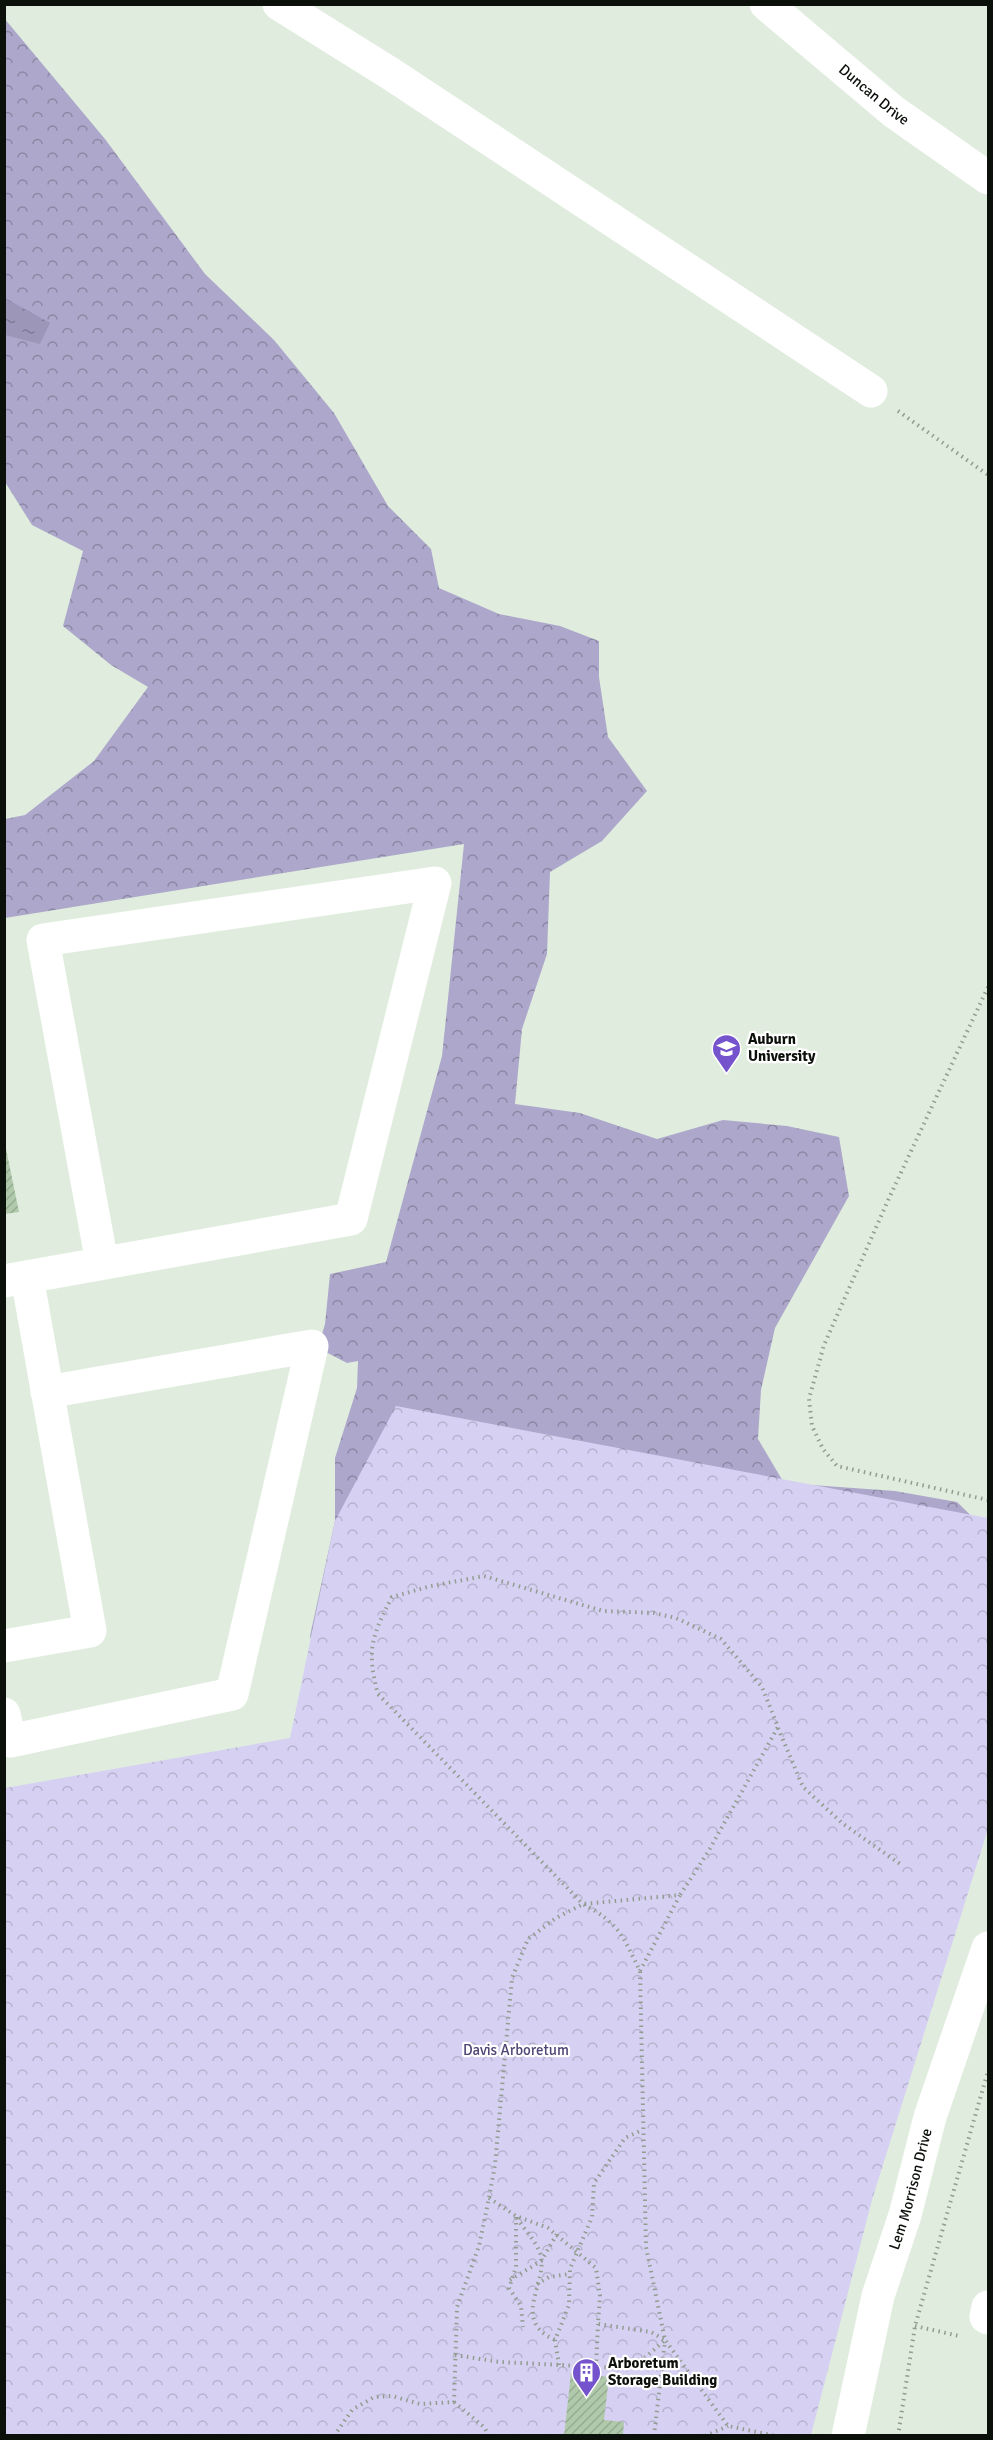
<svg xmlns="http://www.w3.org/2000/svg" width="993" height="2440" font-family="Signika,sans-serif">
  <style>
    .forest { fill: url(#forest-crowns) }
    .park { fill: url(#park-crowns) }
    .water { fill: url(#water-ripples) }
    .building { fill: url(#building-hatch) }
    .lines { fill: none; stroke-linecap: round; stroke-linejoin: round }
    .path { stroke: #929c90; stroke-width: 4; stroke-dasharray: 1.5 4.5; stroke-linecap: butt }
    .minor { stroke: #fff; stroke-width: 33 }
    .labels { text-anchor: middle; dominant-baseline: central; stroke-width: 4.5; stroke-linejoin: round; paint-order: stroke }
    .street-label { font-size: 15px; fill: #0c100b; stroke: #fff }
    .poi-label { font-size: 15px; font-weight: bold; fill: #0c100b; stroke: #fff; text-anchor: start }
    .park-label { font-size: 15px; fill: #4f4576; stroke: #fff }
  </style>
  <defs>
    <pattern id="forest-crowns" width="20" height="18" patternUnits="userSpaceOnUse" patternTransform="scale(1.5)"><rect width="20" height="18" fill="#ada8cb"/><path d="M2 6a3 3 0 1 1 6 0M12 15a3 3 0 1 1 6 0" fill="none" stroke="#8b87a3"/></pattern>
    <pattern id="park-crowns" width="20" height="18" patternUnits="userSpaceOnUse" patternTransform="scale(1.5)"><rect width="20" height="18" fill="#d6d1f2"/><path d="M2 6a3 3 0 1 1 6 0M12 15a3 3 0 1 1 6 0" fill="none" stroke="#b6b2ce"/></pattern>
    <pattern id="water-ripples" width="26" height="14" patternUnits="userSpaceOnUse" patternTransform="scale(1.5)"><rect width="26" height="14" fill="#9c97b9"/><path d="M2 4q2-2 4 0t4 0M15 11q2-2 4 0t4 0" fill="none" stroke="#7e7a95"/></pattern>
    <pattern id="building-hatch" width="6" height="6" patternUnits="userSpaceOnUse" patternTransform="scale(1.5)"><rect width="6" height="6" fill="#b0c9ab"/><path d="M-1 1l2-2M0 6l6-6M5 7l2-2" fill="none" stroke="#96ac92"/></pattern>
  </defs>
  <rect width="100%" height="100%" fill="#e0edde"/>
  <path class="forest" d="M4,18l101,121 100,135 69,66 60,73 54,93 43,43 8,39 60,26 61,12 39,15v36l9,60 39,54 -45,50 -52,31 -3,82 -25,75 -7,75 65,9 77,26 66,-19 64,6 52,11 10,59 -74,132 -14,62 -3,49 26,44 111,8 62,11 31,30 -667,145 -11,-41 25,-115v-63l22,-70 1,-27 -11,2 -29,-15 7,-24 5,-50 56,-12 56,-206 22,-212 -459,74v-99l20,-4 69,-54 54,-74 -37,-22 -48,-39 20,-75 -51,-26 -27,-43z"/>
  <path class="park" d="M396,1406l592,112v311l-116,371 -61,235 -806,1v-648l285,-50 45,-217z"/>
  <path class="water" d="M5,298l45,25 -10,21 -35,-9z"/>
  <g class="building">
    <path d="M4,1139l15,73 -15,2z"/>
    <path d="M571,2373l38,4 -5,43 20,2 -1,14h-59z"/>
  </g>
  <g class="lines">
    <g class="path">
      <path d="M898,411l90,64"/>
      <path d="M988,987l-98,209 -66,149 -15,54 3,27 11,23 14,17 151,34"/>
      <path d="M778,1728l25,59 39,36 58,41"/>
      <path d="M640,1971l40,-76"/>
      <path d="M489,2198l27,18 32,12 48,40 4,28 -2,28 53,8 14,8"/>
      <path d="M516,2217v50l-7,21 12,18 2,21"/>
      <path d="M517,2218c6,10 19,23 23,35 10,29 -31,66 15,87"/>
      <path d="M510,2280l31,-19 16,-27"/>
      <path d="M537,2284l12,-7 20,-3"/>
      <path d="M915,2326l44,10"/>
      <path d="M455,2355l45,7 121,6 25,-11 19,-17"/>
      <path d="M559,2365l-4,-25 14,-35 1,-36 22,-52 2,-34 31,-45 17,-8"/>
      <path d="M596,2367l2,-43"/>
      <path d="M454,2402l30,25 5,9"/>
      <path d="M334,2436l18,-26 22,-13 18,-1 28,8 34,-2 3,-95 22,-61 10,-48 6,-33 17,-187 16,-39 28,-21 27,-14 97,-9 28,-43 70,-125 -16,-40 -41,-48 -45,-21 -22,-5 -51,-2 -119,-35 -53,10 -39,11c-20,38 -26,54 -14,97l205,210c37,20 39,31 57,67l6,276 19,93 63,86 48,10"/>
      <path d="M654,2436l11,-95"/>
      <path d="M705,2436l23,-10"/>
      <path d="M898,2436l17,-110 73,-255"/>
    </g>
    <g class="minor">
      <path d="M279,4l112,70 480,317"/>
      <path id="s1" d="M766,4l128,108 94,66"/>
      <path d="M4,1281l347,-62 84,-336 -392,57 59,323"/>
      <path d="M4,1646l86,-15 -63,-354"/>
      <path d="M4,1714l6,27 222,-47 80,-348 -265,46"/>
      <path d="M988,2307l-2,10 2,1"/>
      <path id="s2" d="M848,2436l30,-140 27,-81 25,-98 58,-169"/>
    </g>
  </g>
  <defs>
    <symbol id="university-pin" viewBox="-11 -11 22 30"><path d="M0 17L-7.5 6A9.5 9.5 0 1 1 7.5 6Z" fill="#7553cc" stroke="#fff"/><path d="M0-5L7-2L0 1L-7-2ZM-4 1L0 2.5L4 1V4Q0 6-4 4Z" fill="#fff"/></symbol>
    <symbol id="building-pin" viewBox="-11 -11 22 30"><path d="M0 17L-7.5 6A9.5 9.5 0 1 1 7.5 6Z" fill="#7553cc" stroke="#fff"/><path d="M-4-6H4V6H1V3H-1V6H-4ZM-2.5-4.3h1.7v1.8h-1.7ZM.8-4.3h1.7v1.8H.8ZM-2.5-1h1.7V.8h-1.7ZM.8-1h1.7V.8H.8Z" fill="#fff"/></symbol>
  </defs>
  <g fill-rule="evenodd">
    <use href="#university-pin" x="710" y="1032" width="33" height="45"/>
    <use href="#building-pin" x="570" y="2356" width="33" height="45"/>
  </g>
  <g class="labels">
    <g class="street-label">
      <text stroke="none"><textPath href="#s1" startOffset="141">Duncan Drive</textPath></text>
      <text stroke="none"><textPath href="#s2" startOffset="255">Lem Morrison Drive</textPath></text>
    </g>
    <g class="poi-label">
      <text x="748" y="1039">Auburn<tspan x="748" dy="17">University</tspan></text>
      <text x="608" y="2363">Arboretum<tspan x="608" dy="17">Storage Building</tspan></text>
    </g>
    <g class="park-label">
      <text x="516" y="2050">Davis Arboretum</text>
    </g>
  </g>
  <rect width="993" height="2440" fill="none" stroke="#0c100b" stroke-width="12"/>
</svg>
